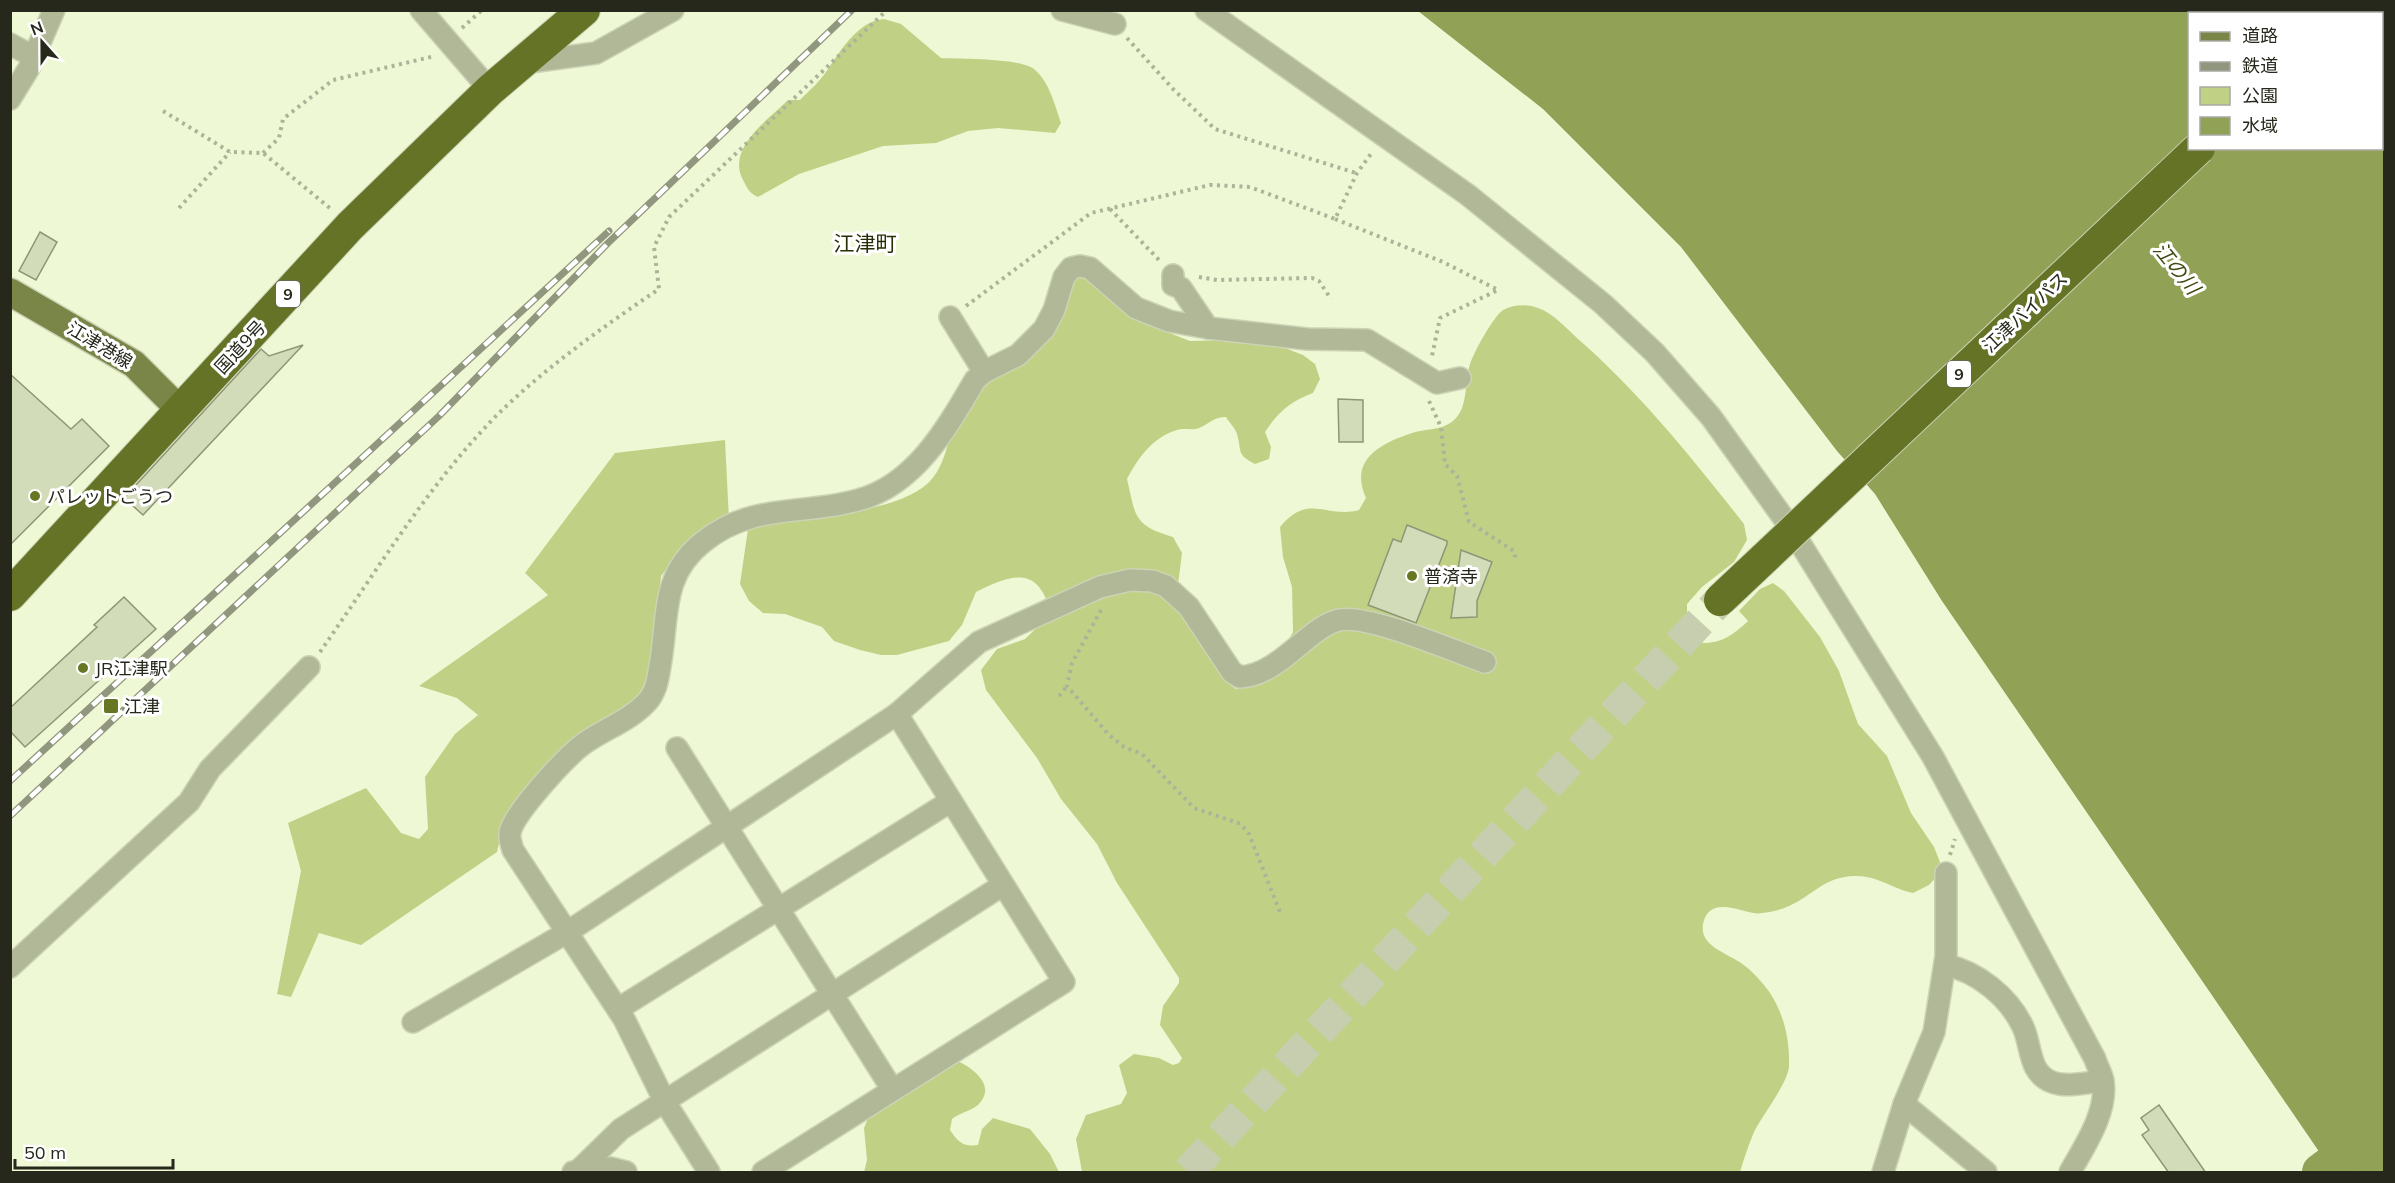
<svg xmlns="http://www.w3.org/2000/svg" width="2395" height="1183" font-family="Mulish,'Noto Sans JP',sans-serif">
  <style>
    .green { fill: #c0d186 }
    .water { fill: #91a156; fill-rule: evenodd }
    .lines { fill: none; stroke-linecap: round; stroke-linejoin: round }
    .river { stroke: #91a156; stroke-width: 38 }
    .building { fill: #d3dcb9; stroke: #8e9676; stroke-width: 1.5 }
    .highway-tunnel { stroke: #c7ceb0; stroke-width: 32; stroke-dasharray: 32 16; stroke-linecap: butt }
    .minor-casing { stroke: #cbd3b4; stroke-width: 24 }
    .major-casing { stroke: #cbd3b4; stroke-width: 30 }
    .highway-casing { stroke: #cbd3b4; stroke-width: 34 }
    .path { stroke: #acb398; stroke-width: 4; stroke-dasharray: 3 4.5; stroke-linecap: butt }
    .minor { stroke: #b0b898; stroke-width: 21 }
    .major { stroke: #798648; stroke-width: 27 }
    .highway { stroke: #657327; stroke-width: 32 }
    .rail-casing { stroke: #91977e; stroke-width: 7 }
    .rail { stroke: #fff; stroke-width: 4.5; stroke-dasharray: 14; stroke-linecap: butt }
    .highway-bridge-casing { stroke: #cbd3b4; stroke-width: 34; stroke-linecap: butt }
    .highway-bridge { stroke: #657327; stroke-width: 32 }
    .poi-dot { fill: #677623; stroke: #fff; stroke-width: 2 }
    .labels { text-anchor: middle; dominant-baseline: central; stroke-width: 6; stroke-linejoin: round; paint-order: stroke }
    .shield { fill: #fff; stroke: #66685f; stroke-width: 1.5 }
    .shield-label { font-size: 16px; font-weight: bold; fill: #25281b }
    .street-label { font-size: 18px; fill: #25281b; stroke: #fff }
    .poi-label { font-size: 18px; fill: #25281b; stroke: #fff; text-anchor: start }
    .water-label { font-size: 20px; font-style: italic; fill: #3f4910; stroke: #fff }
    .quarter-label { font-size: 21px; fill: #282f07; stroke: #fff }
  </style>
  <rect width="100%" height="100%" fill="#eff8d5"/>
  <g class="green">
    <path d="M884,19l17,5 40,34c18,1 79,0 93,11 15,12 21,36 27,54l-6,10 -57,-5 -30,3 -32,12 -53,3 -84,28 -41,23c-9,-4 -11,-9 -15,-17 -17,-32 25,-60 45,-80h12c9,-9 19,-18 26,-28 14,-20 31,-51 58,-53z"/>
    <path d="M1078,269l89,63 23,9 36,-1 51,5 26,10 12,9 5,15 -7,14c-22,8 -35,19 -48,39l6,15 -2,12 -14,5c-19,-10 -13,-12 -18,-30 -2,-6 -8,-12 -11,-17 -12,-1 -19,9 -30,12 -6,1 -13,-1 -19,1 -24,7 -39,28 -50,49 9,38 6,46 46,58l9,16 -6,48 49,80 11,8 27,-5 30,-52 -1,-45 -9,-30 -3,-30c28,-35 47,-8 79,-17l7,-12c-17,-38 13,-54 46,-65 15,-5 30,-2 42,-13 15,-13 10,-39 16,-56 4,-12 23,-47 33,-54 10,-6 25,-6 35,-2 15,5 28,20 39,30 64,56 115,120 167,186l3,16 -13,22 -32,25 -15,17v19l16,20c20,0 31,-9 45,-22l-9,-10 21,-22 13,-6 11,8 36,46 19,34 19,53 29,32 24,57 23,34 6,15 -2,13 -9,10 -16,8c-23,-5 -35,-18 -60,-17 -31,2 -39,19 -64,30 -8,4 -18,6 -27,7 -14,4 -52,-22 -59,11 -4,24 29,30 42,42 7,5 14,13 19,19 19,23 26,53 25,81 0,15 -26,49 -34,64 -6,13 -11,29 -15,42h-658l-6,-33 10,-24 35,-11 6,-11 -8,-28 15,-11 25,4 14,7 6,-2 3,-5 -22,-33 3,-19 16,-23v-5l-62,-95 -20,-39 -36,-45 -24,-41 -51,-68 -5,-20 16,-21 28,-10 26,-25c-12,-48 -37,-41 -75,-22l-14,33 -13,16 -52,14h-16l-21,-5 -26,-9 -12,-14 -37,-13 -22,-1 -14,-12 -9,-17 8,-55c51,-16 131,-11 174,-41 26,-18 23,-50 38,-72 3,-5 10,-8 13,-12 11,-13 13,-27 28,-36z"/>
    <path d="M725,440l4,80 -44,27 -24,29 -8,89 -15,32 -51,35 -84,95 -6,25 -136,93 -42,-12 -28,64 -14,-3 24,-123 -13,-48 78,-35 35,45 18,6 9,-10 -3,-52 30,-43 23,-19 -21,-17 -38,-12 129,-91 -23,-22 90,-120z"/>
    <path d="M958,1061c16,8 39,25 20,44 -7,6 -19,8 -26,14l-2,11c8,12 13,17 28,15l4,-16 11,-11 37,11 20,25 9,18h-195l3,-12 -3,-32 8,-19z"/>
  </g>
  <path class="water" d="M1418,11h966v1161h-51l-391,-571 -67,-107 -38,-43 -156,-204 -138,-138zM2190,14h192v134h-192z"/>
  <g class="lines">
    <path class="river" d="M2321,1172l63,-46"/>
  </g>
  <g class="building">
    <path d="M40,232l17,10 -21,38 -17,-9z"/>
    <path d="M303,345l-160,170 -19,-17 137,-149 8,7z"/>
    <path d="M10,374l61,55 11,-10 27,27 -99,99z"/>
    <path d="M1338,399l25,1v42h-24z"/>
    <path d="M1407,525l40,16v3l-31,79 -48,-18 25,-66 8,3z"/>
    <path d="M1461,550l31,12 -15,39v16l-26,1z"/>
    <path d="M124,597l32,32 -131,118 -15,-16v-23l87,-81 -3,-2z"/>
    <path d="M2159,1105l47,68h-37l-27,-38 7,-5 -8,-12z"/>
  </g>
  <g class="lines">
    <path class="highway-tunnel" d="M1188,1172l532,-572"/>
    <defs>
      <g id="minor">
        <path d="M421,10l69,80"/>
        <path d="M1062,10l53,14"/>
        <path d="M1206,10l262,185 135,109 52,49 56,64 79,110 143,230 162,302c2,7 7,15 8,22 5,31 -19,66 -33,91"/>
        <path d="M10,44l24,13"/>
        <path d="M523,63l73,-10 77,-43"/>
        <path d="M10,99l19,-31 25,-58"/>
        <path d="M1173,275v10l8,3 27,40"/>
        <path d="M950,317l34,55"/>
        <path d="M677,748l215,341"/>
        <path d="M1945,965c32,6 64,32 78,62 9,19 5,46 29,55 14,6 36,0 51,-1"/>
        <path d="M10,967l179,-165 21,-33 99,-102"/>
        <path d="M618,1009l333,-208"/>
        <path d="M413,1022l153,-89 331,-219 82,-72 121,-55 30,-7 22,1 14,5 23,21 43,65 8,5c40,-2 68,-50 99,-57 30,-6 114,31 146,42"/>
        <path d="M1904,1104l82,68"/>
        <path d="M578,1171l43,-42 382,-244"/>
        <path d="M573,1172l37,-4 16,4"/>
        <path d="M709,1172l-44,-70 -41,-83 -111,-169c-2,-6 -4,-12 -3,-18 5,-20 55,-74 72,-87 20,-15 47,-24 64,-42 10,-10 12,-24 14,-37 9,-49 0,-90 43,-124 50,-40 99,-26 155,-42 57,-15 89,-72 117,-120l9,-8 34,-17 26,-26 10,-19 10,-33 7,-9 9,-2 10,2 46,40 33,13 39,7 99,11 60,1 70,43 23,-5"/>
        <path d="M763,1172l301,-190 -167,-268"/>
        <path d="M1883,1172l21,-68 30,-72 12,-76v-83"/>
      </g>
      <path id="major" d="M10,292l124,72 47,47"/>
      <g id="highway">
        <path d="M2344,14l3,-4"/>
        <path d="M10,595l340,-369 140,-136 94,-80"/>
      </g>
    </defs>
    <use href="#minor" class="minor-casing"/>
    <use href="#major" class="major-casing"/>
    <use href="#highway" class="highway-casing"/>
    <g class="path">
      <path d="M462,28l20,-18"/>
      <path d="M1127,38l46,51 42,40 141,44"/>
      <path d="M163,111l67,41 33,1 68,56"/>
      <path d="M263,153l16,-15 4,-19 50,-39 102,-24"/>
      <path d="M179,208l51,-56"/>
      <path d="M1110,209l51,53"/>
      <path d="M1335,219l108,43 55,28 -58,28 -8,38"/>
      <path d="M1199,277l18,3 95,-2 7,3 12,18"/>
      <path d="M966,306l125,-93 119,-28 40,2 85,32 22,-46 16,-22"/>
      <path d="M1429,401l12,26 4,37 12,12 12,46 45,29 2,10"/>
      <path d="M1101,610l-29,53 -5,23 42,49 15,12 18,7 52,54 47,16 8,10 31,78"/>
      <path d="M320,652c56,-80 108,-167 177,-237 49,-48 106,-88 162,-126l-5,-42 15,-30 218,-207"/>
      <path d="M1059,696l8,-10"/>
      <path d="M1950,855l5,-16"/>
    </g>
    <use href="#minor" class="minor"/>
    <use href="#major" class="major"/>
    <use href="#highway" class="highway"/>
    <defs>
      <g id="rail">
        <path d="M10,781l599,-550"/>
        <path d="M10,816l429,-400 169,-173 244,-233"/>
      </g>
    </defs>
    <use href="#rail" class="rail-casing"/>
    <use href="#rail" class="rail"/>
    <defs>
      <path id="highway-bridge" d="M1720,600l479,-452"/>
    </defs>
    <use href="#highway-bridge" class="highway-bridge-casing"/>
    <use href="#highway-bridge" class="highway-bridge"/>
  </g>
  <g class="poi-dot">
    <circle cx="35" cy="496" r="6"/>
    <circle cx="1412" cy="576" r="6"/>
    <circle cx="83" cy="668" r="6"/>
    <rect x="103" y="698" width="16" height="16" rx="3"/>
  </g>
  <g class="labels">
    <g class="shield">
      <rect x="276" y="281" width="24" height="26" rx="4.5"/>
      <rect x="1947" y="361" width="24" height="26" rx="4.5"/>
    </g>
    <g class="shield-label">
      <text x="288" y="294">9</text>
      <text x="1959" y="374">9</text>
    </g>
    <g class="street-label">
      <text transform="translate(2025 312) rotate(-43)">江津バイパス</text>
      <text transform="translate(100 345) rotate(31)">江津港線</text>
      <text transform="translate(240 347) rotate(-47)">国道9号</text>
    </g>
    <g class="poi-label">
      <text x="47" y="496">パレットごうつ</text>
      <text x="1424" y="576">普済寺</text>
      <text x="95" y="668">JR江津駅</text>
      <text x="124" y="706">江津</text>
    </g>
    <g class="water-label">
      <text transform="translate(2177 268) rotate(51)">江の川</text>
    </g>
    <g class="quarter-label">
      <text x="865" y="243">江津町</text>
    </g>
  </g>
  <rect width="2395" height="1183" fill="none" stroke="#25281b" stroke-width="24"/>
  <rect x="2188" y="12" width="195" height="138" fill="#ffffff" stroke="#a8a9a4" stroke-width="1.5"/>
  <rect x="2200" y="32" width="30" height="9" fill="#798648" stroke="#a8a9a4" stroke-width="1.5"/>
  <text x="2242" y="42" font-size="18" fill="#25281b">道路</text>
  <rect x="2200" y="62" width="30" height="9" fill="#91977e" stroke="#a8a9a4" stroke-width="1.5"/>
  <text x="2242" y="72" font-size="18" fill="#25281b">鉄道</text>
  <rect x="2200" y="87" width="30" height="18" fill="#c0d186" stroke="#a8a9a4" stroke-width="1.5"/>
  <text x="2242" y="102" font-size="18" fill="#25281b">公園</text>
  <rect x="2200" y="117" width="30" height="18" fill="#91a156" stroke="#a8a9a4" stroke-width="1.5"/>
  <text x="2242" y="132" font-size="18" fill="#25281b">水域</text>
  <g transform="translate(42 42) rotate(339)" stroke="#ffffff" stroke-width="4.5" paint-order="stroke">
  <path d="M0-4.5L10 22L0 15L-10 22Z" fill="#25281b"/>
  <text y="-9" font-size="16" font-weight="bold" text-anchor="middle" fill="#25281b">N</text>
  </g>
  <path d="M15 1159v9h158v-9" fill="none" stroke="#25281b" stroke-width="3"/>
  <text x="24" y="1159" font-size="18" fill="#25281b" stroke="#ffffff" stroke-width="4.5" paint-order="stroke">50 m</text>
</svg>
